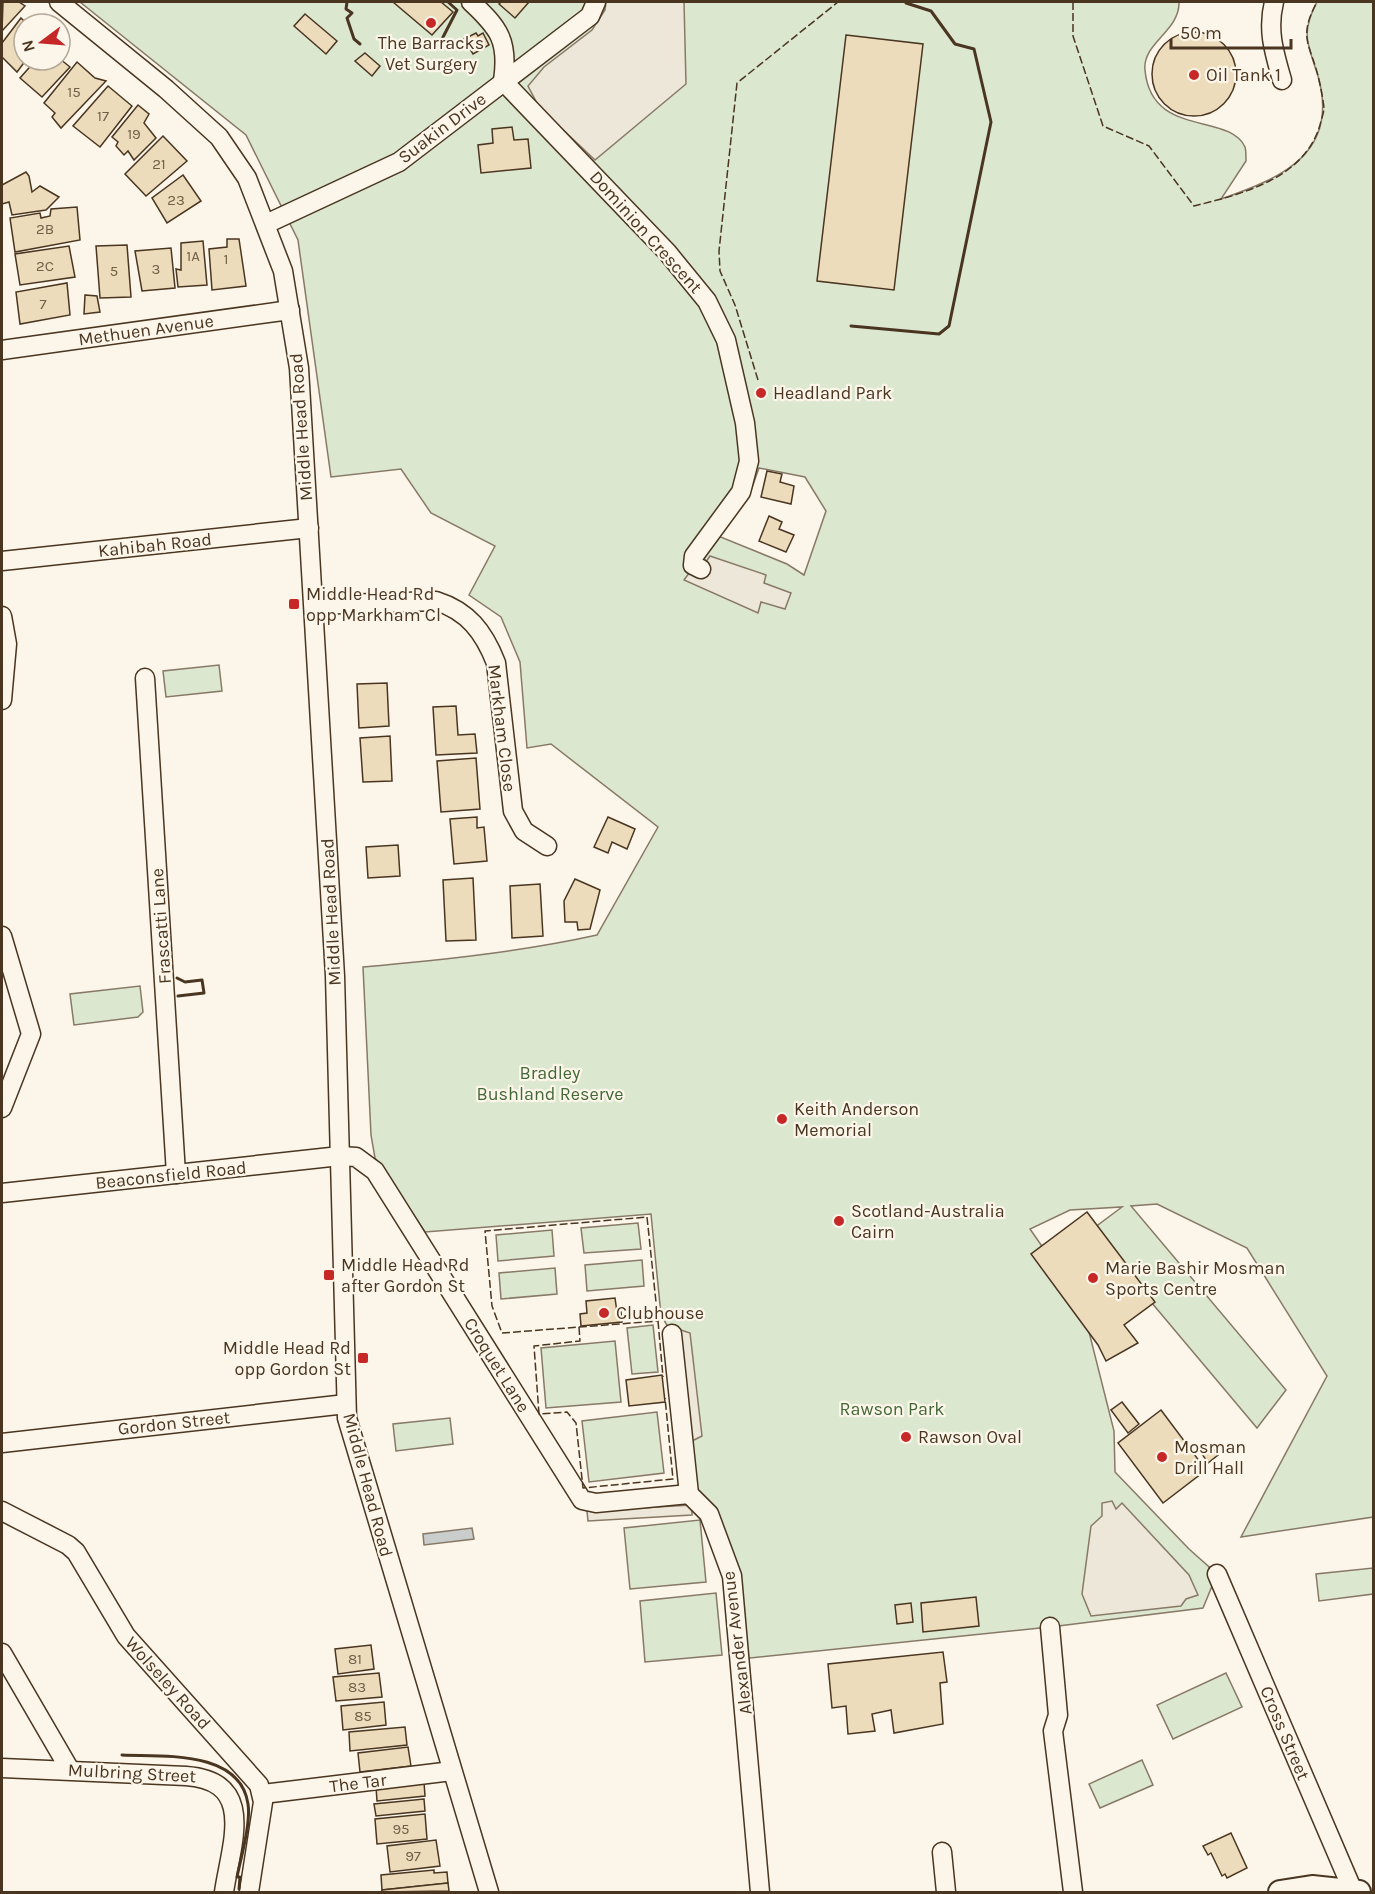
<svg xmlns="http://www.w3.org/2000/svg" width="1375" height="1894" font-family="Karla,sans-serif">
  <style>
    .green { fill: #dce7d0; stroke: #887966; stroke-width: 1.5; fill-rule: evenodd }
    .parking { fill: #ede7d9; stroke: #887966; stroke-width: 1.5 }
    .water { fill: #c9cecd; stroke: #887966; stroke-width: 1.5 }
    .building { fill: #ecdcbc; stroke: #4a3520; stroke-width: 1.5 }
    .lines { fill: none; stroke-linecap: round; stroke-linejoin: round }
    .minor-casing { stroke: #4a3520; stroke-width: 21 }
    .major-casing { stroke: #4a3520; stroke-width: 26 }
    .minor { stroke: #fbf6e9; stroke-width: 18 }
    .major { stroke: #fbf6e9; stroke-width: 22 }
    .fence { stroke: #4a3520; stroke-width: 1.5; stroke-dasharray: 8 3; stroke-linecap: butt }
    .wall { stroke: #4a3520; stroke-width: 3 }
    .poi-dot { fill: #c62828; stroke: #fbf6e9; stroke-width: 2 }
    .labels { text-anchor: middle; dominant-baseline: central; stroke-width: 4.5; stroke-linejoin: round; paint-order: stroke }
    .number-label { font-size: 15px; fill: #725f47 }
    .poi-label { font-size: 18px; fill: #4a3520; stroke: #fbf6e9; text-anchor: start }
    .street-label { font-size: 18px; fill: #4a3520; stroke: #fbf6e9 }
    .park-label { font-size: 18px; fill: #436837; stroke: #fbf6e9 }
  </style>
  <rect width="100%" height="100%" fill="#fbf6e9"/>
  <g class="green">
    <path d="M80,2h1099c1,29 -37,41 -34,68 6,68 84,42 100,77 1,3 1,10 1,14l-25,38c61,-21 119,-46 97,-123 -10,-32 -18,-42 -1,-74h56v1515l-132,20 86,-161 -80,-128 -90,-44 -26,2 155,184 -29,38 -111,-132 -52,-68 28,-21 -52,3 -40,19 52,75 32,127 1,41 74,77 28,25 -14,34 -153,19 -309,32 -9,-83 -43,-82 -17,-160 -11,-19 -10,-101 -226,18 -50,-74 -4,-23 -8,-168c78,-7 157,-15 234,-32l61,-108 -107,-83 -24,4 -7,-86 -19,-45 -32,-22 26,-49 -64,-33 -30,-44 -70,8 -33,-237 -52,-105zM759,468l46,9 21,34 -22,64 -17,-11 -69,-28 31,-40z"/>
    <path d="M219,665l3,26 -56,6 -3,-26z"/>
    <path d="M140,986l3,26 -5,5 -64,8 -4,-31z"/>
    <path d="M638,1223l3,26 -57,4 -3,-25z"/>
    <path d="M552,1230l2,26 -56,5 -2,-26z"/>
    <path d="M642,1260l2,26 -57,5 -2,-26z"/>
    <path d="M555,1268l2,26 -56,5 -2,-26z"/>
    <path d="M653,1325l5,47 -26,2 -5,-46z"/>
    <path d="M615,1341l6,61 -75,6 -5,-60z"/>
    <path d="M657,1412l7,61 -75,9 -7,-61z"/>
    <path d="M450,1418l3,26 -57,7 -3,-27z"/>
    <path d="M700,1520l6,62 -76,7 -6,-61z"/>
    <path d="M1373,1568v26l-54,7 -3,-27z"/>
    <path d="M716,1593l6,62 -77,7 -5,-61z"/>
    <path d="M1226,1673l16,34 -69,32 -16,-34z"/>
    <path d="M1142,1760l11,25 -53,23 -11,-24z"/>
  </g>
  <g class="parking">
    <path d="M606,2h78l2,82 -91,76 -56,-53 -11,-21 16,-19 48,-37 13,-20z"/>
    <path d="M710,556l56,19 -2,8 27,10 -6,16 -24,-7 -3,11 -74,-33 8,-11h9z"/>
    <path d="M678,1329l12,4 12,103 -12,6z"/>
    <path d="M1112,1501l4,8 6,-6 67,72 9,20 -12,4 -5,7 -90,10 -9,-22 9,-68 11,-10v-13z"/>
    <path d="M692,1505v10l-104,6 -1,-10z"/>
  </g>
  <path class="water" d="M472,1528l2,11 -50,6 -1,-11z"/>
  <g class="building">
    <path d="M3,2h16l6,4 -23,25z"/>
    <path d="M393,2h48l12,10 -21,23z"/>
    <path d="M501,2h28l-14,16 -16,-14z"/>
    <path d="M305,14l32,27 -11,13 -32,-28z"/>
    <path d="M21,18l6,6h-3v36h2l-9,12 -15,-15v-14z"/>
    <circle cx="1194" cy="74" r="42"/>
    <path d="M476,33l2,3 5,-3 6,12 -16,9 -9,-15z"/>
    <path d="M846,35l77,9 -29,246 -77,-9z"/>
    <path d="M365,53l15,13 -8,10 -17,-15z"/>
    <path d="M60,59l10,8 -28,30 -22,-19 16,-18z"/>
    <path d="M77,62l18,16 11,3 -45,47 -9,-11 3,-4 -11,-10z"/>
    <path d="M108,86l24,20 -32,41 -27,-21z"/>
    <path d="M138,105l11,9 -5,9 12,15 -22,22 -6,-9 -4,4 -8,-9 2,-4 -6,-5z"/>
    <path d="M512,127l2,13 14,-1 3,29 -50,5 -3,-28 15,-2 -1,-14z"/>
    <path d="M163,136l24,25 -41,35 -21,-22z"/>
    <path d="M26,172l3,4 3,16 8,-6 19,11 -13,13 -34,5 -3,-13 -7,2v-19z"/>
    <path d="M183,175l18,26 -34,22 -15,-25z"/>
    <path d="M77,207l3,33 -65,12 -5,-34 30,-5 1,5 9,-2 1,-7z"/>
    <path d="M227,239h12l7,47 -34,4 -3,-41 18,-2z"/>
    <path d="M203,241l4,44 -29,2 -2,-18 5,1v-27z"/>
    <path d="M127,245l4,52 -31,1 -4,-52z"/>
    <path d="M69,246l6,31 -55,8 -5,-31z"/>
    <path d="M171,248l4,40 -33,3 -7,-40z"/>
    <path d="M67,283l3,32 -50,9 -4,-32z"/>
    <path d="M85,295l12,1 3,16 -16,2z"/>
    <path d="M767,471l15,3 -2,8 14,4 -3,18 -30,-7z"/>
    <path d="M769,516l13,6 -3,7 15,6 -8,17 -27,-11z"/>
    <path d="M387,683l2,43 -30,2 -2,-44z"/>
    <path d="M456,706l2,29 17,-1 2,19 -41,2 -3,-48z"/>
    <path d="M390,736l2,45 -29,1 -3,-44z"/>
    <path d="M476,758l4,51 -39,3 -4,-51z"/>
    <path d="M477,817v11l7,-1 3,34 -33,3 -4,-45z"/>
    <path d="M608,817l27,12 -8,20 -15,-7 -4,11 -14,-6z"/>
    <path d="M398,845l2,31 -32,2 -2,-31z"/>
    <path d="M473,878l3,62 -30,1 -3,-61z"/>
    <path d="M575,879l25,11 -10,39 -12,1 -1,-8h-12l-1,-21z"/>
    <path d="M540,884l3,52 -31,2 -2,-52z"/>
    <path d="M1087,1212l68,90 -31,23 14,18 -32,18 -8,-16 -67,-91z"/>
    <path d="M615,1298l2,14h4l1,10 -41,4 -1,-12 7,-1 -1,-12z"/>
    <path d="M662,1375l3,27 -36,4 -3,-26z"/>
    <path d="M1122,1402l17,22 -11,9 -17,-23z"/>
    <path d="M1161,1410l45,60 -43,33 -45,-60z"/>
    <path d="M1212,1447l6,8 -10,8 -6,-9z"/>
    <path d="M976,1597l3,29 -56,6 -2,-29z"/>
    <path d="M911,1603l2,19 -16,2 -2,-19z"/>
    <path d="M371,1645l3,24 -36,5 -3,-25z"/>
    <path d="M943,1652l4,30 -7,1 3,41 -49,9 -3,-23 -19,4 3,17 -27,3 -2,-28 -14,2 -4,-44z"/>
    <path d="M379,1673l3,24 -46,4 -3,-24z"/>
    <path d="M384,1702l2,23 -43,5 -2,-24z"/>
    <path d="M405,1727l2,18 -57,6 -1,-19z"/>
    <path d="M408,1747l3,19 -51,6 -2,-19z"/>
    <path d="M424,1782l1,14 -48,5 -1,-14z"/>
    <path d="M424,1799l1,12 -49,5 -2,-12z"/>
    <path d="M425,1814l2,25 -50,5 -2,-25z"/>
    <path d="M1231,1833l16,35 -20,10 -2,-4 -3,2 -11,-23 -3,2 -5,-9z"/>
    <path d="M436,1840l4,26 -50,6 -3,-26z"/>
    <path d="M434,1870v3l13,-1 1,11 -66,7 -1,-15z"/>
    <path d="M448,1883l1,8 -67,1v-2z"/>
  </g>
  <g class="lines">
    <defs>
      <g id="minor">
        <path d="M59,2l107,87 53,48 28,41 36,93 16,97 36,608 12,442 142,474"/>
        <path d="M471,2c28,26 38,39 32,79l164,171 40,49 19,39 19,83 4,38 -8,31 -47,64 -1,9 8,4"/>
        <path d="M1274,2c-7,28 0,50 8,78"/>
        <path d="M266,224l133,-62 191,-146 6,-14"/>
        <path d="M2,350l288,-40"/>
        <path d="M2,561l307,-33"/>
        <path d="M314,605l122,-4c32,10 48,31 60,62l17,148 11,20 23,15"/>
        <path d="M2,616l5,28 -5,56"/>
        <path d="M145,678l31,496"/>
        <path d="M2,936l29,98 -29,74"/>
        <path d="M2,1193l338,-37 16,1 19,14 207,329 14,3 93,-9"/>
        <path d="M672,1334l17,160 20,20 23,62 28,316"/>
        <path d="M2,1443l344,-39"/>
        <path d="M2,1511l66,34 8,7 50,84 133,149 4,17 -14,90"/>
        <path d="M1217,1574l136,317"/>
        <path d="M1050,1627l8,88 -5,16 20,161"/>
        <path d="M2,1653l68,117"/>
        <path d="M2,1768l184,8c71,5 45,68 38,116"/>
        <path d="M263,1794l189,-23"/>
        <path d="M942,1852l4,40"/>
      </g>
      <path id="major" d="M1280,1892l32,-5 47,5"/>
    </defs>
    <use href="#minor" class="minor-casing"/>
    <use href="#major" class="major-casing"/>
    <use href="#minor" class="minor"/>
    <use href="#major" class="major"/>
    <g class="fence">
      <path d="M1073,2v34l30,90 46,20 45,60c48,-12 110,-27 126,-81 1,-5 4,-12 4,-17 -1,-9 -3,-19 -5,-28 -8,-36 -22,-41 -2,-78"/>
      <path d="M758,380l-23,-75 -15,-34 -1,-20 18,-168 101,-81"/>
      <path d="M647,1217l11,104 -156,12 -10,-27 -7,-75z"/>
      <path d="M658,1321l5,56"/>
      <path d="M579,1327l1,14 -46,5 5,68 28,-2 9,11 7,65 90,-9 -8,-81"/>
    </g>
    <g class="wall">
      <path d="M347,2l-1,7 6,4 -5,5 7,21 6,5"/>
      <path d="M441,41l16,-31 -9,-8"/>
      <path d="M851,326l88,8 10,-8 42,-204 -17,-73 -19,-5 -24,-33 -25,-8"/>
      <path d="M177,978l8,4 17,-2 2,13 -26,3"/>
      <path d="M122,1755c39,2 118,-6 126,49 3,19 -7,53 -11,73h3l-1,12"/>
    </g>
  </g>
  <g class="poi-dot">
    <circle cx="431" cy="23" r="6"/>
    <circle cx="1194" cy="75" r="6"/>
    <circle cx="761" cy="393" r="6"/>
    <rect x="288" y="598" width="12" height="12" rx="3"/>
    <circle cx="782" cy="1119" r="6"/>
    <circle cx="839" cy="1221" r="6"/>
    <rect x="323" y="1269" width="12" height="12" rx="3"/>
    <circle cx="1093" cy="1278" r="6"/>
    <circle cx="604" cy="1313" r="6"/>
    <rect x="357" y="1352" width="12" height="12" rx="3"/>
    <circle cx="906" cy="1437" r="6"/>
    <circle cx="1162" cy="1457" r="6"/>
  </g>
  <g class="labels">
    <g class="number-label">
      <text x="74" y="92">15</text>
      <text x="103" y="116">17</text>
      <text x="134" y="134">19</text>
      <text x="159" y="164">21</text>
      <text x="176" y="200">23</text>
      <text x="45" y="229">2B</text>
      <text x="193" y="256">1A</text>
      <text x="226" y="259">1</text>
      <text x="45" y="266">2C</text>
      <text x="156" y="269">3</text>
      <text x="114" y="271">5</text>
      <text x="43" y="304">7</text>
      <text x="355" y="1659">81</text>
      <text x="357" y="1687">83</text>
      <text x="363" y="1716">85</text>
      <text x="401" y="1829">95</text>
      <text x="413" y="1856">97</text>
    </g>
    <g class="poi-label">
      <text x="431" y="43" text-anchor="middle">The Barracks<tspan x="431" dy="21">Vet Surgery</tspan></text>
      <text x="1206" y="75">Oil Tank 1</text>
      <text x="773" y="393">Headland Park</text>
      <text x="306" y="594">Middle Head Rd<tspan x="306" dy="21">opp Markham Cl</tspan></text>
      <text x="794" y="1109">Keith Anderson<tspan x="794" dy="21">Memorial</tspan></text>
      <text x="851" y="1211">Scotland-Australia<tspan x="851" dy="21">Cairn</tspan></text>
      <text x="341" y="1265">Middle Head Rd<tspan x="341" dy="21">after Gordon St</tspan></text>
      <text x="1105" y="1268">Marie Bashir Mosman<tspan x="1105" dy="21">Sports Centre</tspan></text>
      <text x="616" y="1313">Clubhouse</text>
      <text x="351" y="1348" text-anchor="end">Middle Head Rd<tspan x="351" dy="21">opp Gordon St</tspan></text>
      <text x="918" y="1437">Rawson Oval</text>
      <text x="1174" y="1447">Mosman<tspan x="1174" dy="21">Drill Hall</tspan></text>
    </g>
    <g class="street-label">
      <text transform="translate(442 128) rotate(-37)">Suakin Drive</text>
      <text transform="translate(646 232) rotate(48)">Dominion Crescent</text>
      <text transform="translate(146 330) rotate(-8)">Methuen Avenue</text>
      <text transform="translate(301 427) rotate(-94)">Middle Head Road</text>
      <text transform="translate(155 545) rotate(-6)">Kahibah Road</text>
      <text transform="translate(502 728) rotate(83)">Markham Close</text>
      <text transform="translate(331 912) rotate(-93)">Middle Head Road</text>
      <text transform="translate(161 926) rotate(-94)">Frascatti Lane</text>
      <text transform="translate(171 1175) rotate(-6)">Beaconsfield Road</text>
      <text transform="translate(497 1365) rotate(58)">Croquet Lane</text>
      <text transform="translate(174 1423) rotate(-6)">Gordon Street</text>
      <text transform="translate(368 1485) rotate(75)">Middle Head Road</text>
      <text transform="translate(737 1643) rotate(-97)">Alexander Avenue</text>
      <text transform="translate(168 1683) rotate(48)">Wolseley Road</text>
      <text transform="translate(1285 1733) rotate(67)">Cross Street</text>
      <text transform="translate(132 1773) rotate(3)">Mulbring Street</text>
      <text transform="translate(358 1783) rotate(-7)">The Tar</text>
    </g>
    <g class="park-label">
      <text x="550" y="1073">Bradley<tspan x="550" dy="21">Bushland Reserve</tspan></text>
      <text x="892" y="1409">Rawson Park</text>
    </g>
  </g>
  <rect width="1375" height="1894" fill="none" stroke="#4a3520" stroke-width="6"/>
  <g transform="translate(42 42) rotate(254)"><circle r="28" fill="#fbf6e9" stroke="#b4a999" stroke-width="1.5"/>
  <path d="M0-4.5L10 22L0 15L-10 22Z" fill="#c62828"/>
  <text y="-9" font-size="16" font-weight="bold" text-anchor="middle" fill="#4a3520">N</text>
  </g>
  <path d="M1171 39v9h120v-9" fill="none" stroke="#4a3520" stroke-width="3"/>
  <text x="1180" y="39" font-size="18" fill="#4a3520" stroke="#fbf6e9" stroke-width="4.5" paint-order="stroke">50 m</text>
</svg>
